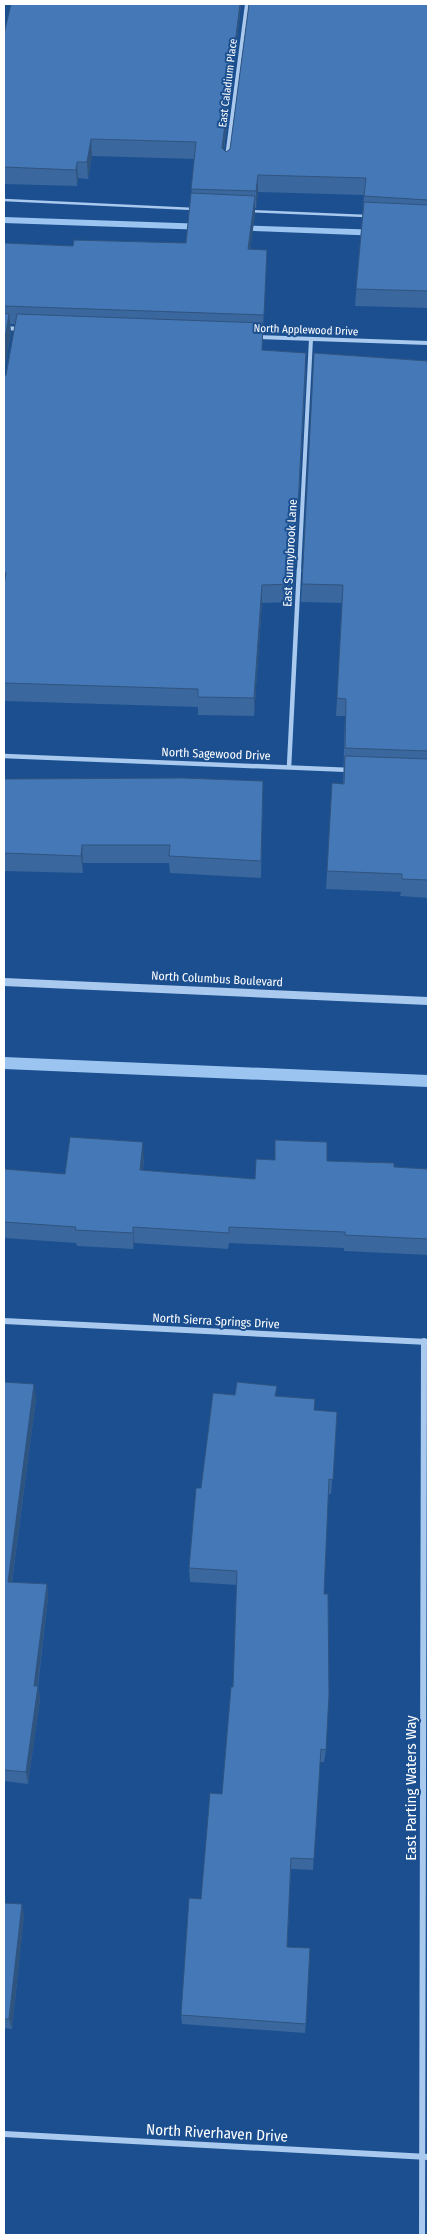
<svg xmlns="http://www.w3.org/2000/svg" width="432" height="2239" font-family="'Fira Sans Condensed',sans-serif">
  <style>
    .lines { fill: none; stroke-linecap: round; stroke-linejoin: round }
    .stream { fill: #9cc4f0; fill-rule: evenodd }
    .service { stroke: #a9c9ee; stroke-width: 2.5 }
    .minor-far2 { stroke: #a9c9ee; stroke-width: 4 }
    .minor-far1 { stroke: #a9c9ee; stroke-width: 4.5 }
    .minor { stroke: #a9c9ee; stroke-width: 6 }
    .tertiary { stroke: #a9c9ee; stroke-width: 8 }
    .wall { fill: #3a679d }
    .shaded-wall { fill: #305480 }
    .building { fill: #4478b7; stroke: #305480 }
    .labels { text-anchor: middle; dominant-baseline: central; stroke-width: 4; stroke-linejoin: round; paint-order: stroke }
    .far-street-label { font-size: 11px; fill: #fff; stroke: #1b4f8f }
    .street-label { font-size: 12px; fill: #fff; stroke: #1b4f8f }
    .near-street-label { font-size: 15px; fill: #fff; stroke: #1b4f8f }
  </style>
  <rect width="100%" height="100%" fill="#1b4f8f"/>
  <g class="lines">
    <g class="stream">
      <path d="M4,217l203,7 5,3 -5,3 -203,-7z"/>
      <path d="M232,225l150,5 5,3 -5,3 -154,-6 -1,-2z"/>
      <path d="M4,1057l424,18v12l-424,-18z"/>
    </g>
    <g class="service">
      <path d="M4,200l190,9"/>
      <path d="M251,211l115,5"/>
    </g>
    <g class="minor-far2">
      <path d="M227,157l20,-153"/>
      <path d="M4,328l17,1"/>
      <path d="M257,337l171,6"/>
      <path d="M299,570l12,-231"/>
    </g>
    <g class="minor-far1">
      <path d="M4,756l346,14"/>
      <path d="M289,767l10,-198"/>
    </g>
    <g class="minor">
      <path d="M4,1321l424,21"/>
      <path d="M4,2134l424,23"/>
      <path d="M422,2235l2,-894"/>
    </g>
    <path class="tertiary" d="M4,982l424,19"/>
  </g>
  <g class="wall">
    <path d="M12,4h229l-17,146 2,2 202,-148v304l-73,-2 9,-111 -106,-3 -2,16h-1v6l-5,35 16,19 -4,82 44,21 -13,231 -31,1 -8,113 -56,-1v-8l-194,-6v-324l2,-2 9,-51h-5l1,8 -7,40v-129l69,3 113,-3 9,-84 -103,-3 -4,23 -10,-1 -1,8 -73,-2v-150z"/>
    <path d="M314,353l114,8v537l-28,-2 1,-4 -75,-3 6,-106 11,1 2,-68h-9l6,-113 -41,-1z"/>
    <path d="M4,779l259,2 -2,97 -91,-5 -1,-10h-86v10l-79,-2z"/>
    <path d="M144,1158l-1,13 112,8 20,-19 52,1 67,6 34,2v86l-84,-4v-3l-115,-5 -1,6 -94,-6 -1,6 -56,-3 -1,-3 -72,-5v-69l61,5z"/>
    <path d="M4,1382l32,17 -24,183 35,2 1,14 -10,88 2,13 -12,85 -24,-3z"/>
    <path d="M235,1395l42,1 37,14 23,2 -6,82h-3l-4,100 2,156 -2,12h-4l-7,108 -22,-1 -4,78 19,77 -1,9 -123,-9 -1,-9 20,-116 21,-105 11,-107 4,-102 -47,-3 -1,-14 12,-80z"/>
    <path d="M4,1903l20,12 -12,114 -8,-1z"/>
  </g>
  <g class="shaded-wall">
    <path d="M240,4h1l-19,161v-17z"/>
    <path d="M91,139l1,17 -4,23 -1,-17z"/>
    <path d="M77,162l1,16 -1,8 -1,-16z"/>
    <path d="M258,175v17l-2,16v-17z"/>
    <path d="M255,196v18l-7,53v-18z"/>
    <path d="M9,314l2,18 -7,40v-28z"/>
    <path d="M262,585v18l-8,113v-18z"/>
    <path d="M82,845l1,18v10l-2,-17z"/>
    <path d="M143,1142l1,16 -3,29 -1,-17z"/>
    <path d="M133,1227l1,16 -1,6z"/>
    <path d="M34,1384l2,15 -26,196 -2,-13z"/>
    <path d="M47,1584l1,14 -12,99 2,-11 2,13 -12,85 -2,-12 8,-86z"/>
    <path d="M22,1904l2,11 -12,114 -3,-10z"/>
  </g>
  <g class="building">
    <path d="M11,4h229l-18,144 4,4 4,-3 19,-145h179v196l-64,-4 2,-18 -108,-3 -2,16 -65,-2 5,-47 -105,-3 -4,23h-10l-1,8 -72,-3v-133z"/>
    <path d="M191,193l64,3 -7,53 19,1 -3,65 -260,-9v-63l69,3 1,-6 112,3z"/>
    <path d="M364,202l64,3v86l-72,-2z"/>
    <path d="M4,313l5,1 -5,30z"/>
    <path d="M17,314l246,9 -1,27 44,3 -12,231 -32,1 -8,113 -56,-1v-8l-194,-6v-98l2,-12h-2v-196l2,-2z"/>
    <path d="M314,353l114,8v390l-83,-3 1,-49 -9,-1 6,-113 -41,-1z"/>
    <path d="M345,756l83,3v121l-26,-1v-5l-75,-3 5,-88 12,1z"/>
    <path d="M183,778l80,3 -2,80 -92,-5 1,-11h-88l-1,11 -77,-3v-74z"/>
    <path d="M70,1137l73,5 -3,28 115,9 1,-20 19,1v-20l52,2v19l67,2v4l34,2v70l-83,-4v-3l-116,-5v6l-96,-6v6l-58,-3 1,-3 -72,-5v-53l61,5z"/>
    <path d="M4,1382l30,2 -26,198 39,2 -13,102h4l-12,86 -22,-2z"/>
    <path d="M237,1382l40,4 -2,10 40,3 -1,11 23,2 -4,68 -4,-1 -5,115h4l1,101 -3,55 -5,-1 -7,110 -23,-1 -4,89 23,1 -4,76 -125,-9 8,-117 12,1 9,-106 12,1 9,-107h2l4,-116 -48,-3 7,-80h5l12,-95 22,2z"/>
    <path d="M4,1903l18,1 -13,115h-5z"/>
  </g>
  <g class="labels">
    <g class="far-street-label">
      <text transform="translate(228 83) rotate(-83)">East Caladium Place</text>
      <text transform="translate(306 330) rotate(2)">North Applewood Drive</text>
    </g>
    <g class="street-label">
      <text transform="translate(290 553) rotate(-87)">East Sunnybrook Lane</text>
      <text transform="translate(216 754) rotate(2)">North Sagewood Drive</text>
      <text transform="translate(217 979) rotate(3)">North Columbus Boulevard</text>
      <text transform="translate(216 1321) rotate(3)">North Sierra Springs Drive</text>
    </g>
    <g class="near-street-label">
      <text transform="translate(411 1788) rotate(-90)">East Parting Waters Way</text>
      <text transform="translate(217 2133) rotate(3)">North Riverhaven Drive</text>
    </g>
  </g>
  <rect width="432" height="2239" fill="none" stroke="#ffffff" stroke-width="10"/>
</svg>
